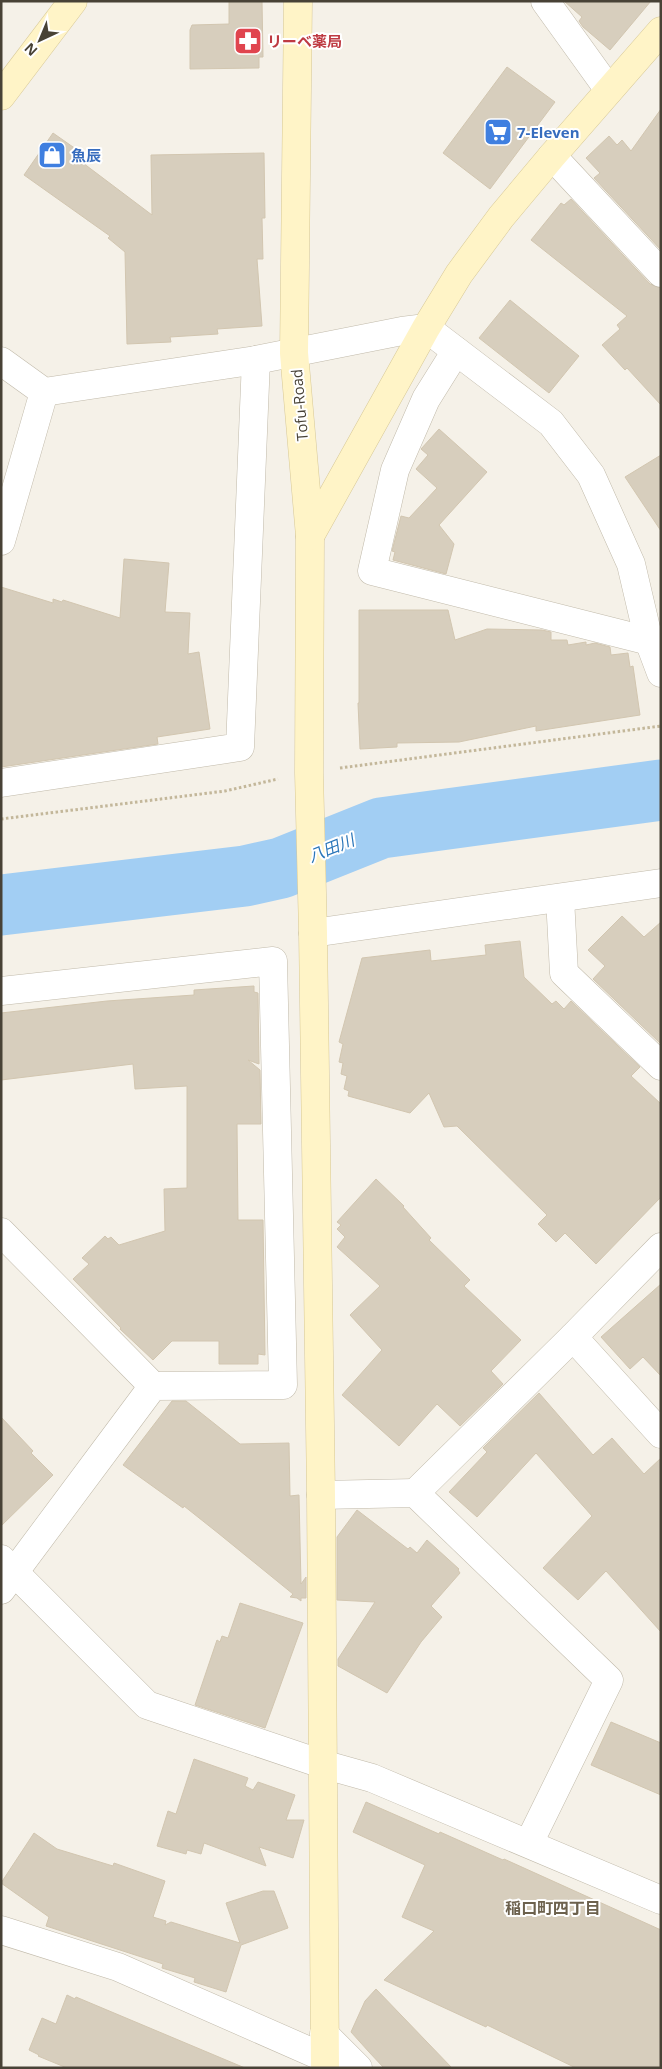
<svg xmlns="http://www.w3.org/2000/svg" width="662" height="2069" font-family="'Open Sans','Noto Sans JP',sans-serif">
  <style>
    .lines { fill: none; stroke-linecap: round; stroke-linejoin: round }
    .river { stroke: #a2cef3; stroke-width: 61 }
    .building { fill: #d7cebd; stroke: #d2c6b0 }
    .street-casing { stroke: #c1baaa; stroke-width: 29 }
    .secondary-casing { stroke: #d7c896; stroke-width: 29 }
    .path { stroke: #c3b79a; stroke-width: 3; stroke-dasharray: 2.5 2.5; stroke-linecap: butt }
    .street { stroke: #fff; stroke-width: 28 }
    .secondary { stroke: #fff4c7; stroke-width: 28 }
    .labels { text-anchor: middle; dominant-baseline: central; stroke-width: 4; stroke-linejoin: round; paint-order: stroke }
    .health-label { font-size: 15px; font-weight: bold; fill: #be3a42; stroke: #fff; text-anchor: start }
    .shop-label { font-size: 15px; font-weight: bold; fill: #366cbe; stroke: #fff; text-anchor: start }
    .street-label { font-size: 15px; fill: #484236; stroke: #fff }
    .water-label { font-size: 16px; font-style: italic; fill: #2a76b9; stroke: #fff }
    .neighbourhood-label { font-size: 16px; font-weight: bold; fill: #6c614d; stroke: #fff }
  </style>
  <rect width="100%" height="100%" fill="#f5f1e8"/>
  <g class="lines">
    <path class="river" d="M1,905l244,-29 36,-8 100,-40 280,-38"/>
  </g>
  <g class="building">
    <path d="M229,1h33l1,56h-4v11l-69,1v-39l2,-5 37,-1z"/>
    <path d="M564,1h87l-41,49 -27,-23 -4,-6 3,-4z"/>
    <path d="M507,67l48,35 -65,87 -47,-36z"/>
    <path d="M661,109v141l-67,-72 6,-5 -14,-15 23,-22 8,9 5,-5 9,11z"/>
    <path d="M53,133l30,21 -4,6 73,55 -1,-60 113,-2 1,65h-3l1,41h-6l5,67 -45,3 1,5 -48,3 1,5 -44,2 -2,-92 -17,-14 2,-2 -86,-61z"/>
    <path d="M571,199l79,85 11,4v117l-34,-37 -2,2 -23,-25 18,-16 -3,-4 10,-9 -96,-76 30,-37 3,2z"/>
    <path d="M510,300l69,56 -30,37 -70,-55z"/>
    <path d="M439,429l48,43 -48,53 15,19 -8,30 -53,-14 2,-8 -3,-1 9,-35 8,2 28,-30 -21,-19 12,-14 -7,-6z"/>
    <path d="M661,455v76l-36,-54z"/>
    <path d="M124,559l45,4 -4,49 25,1 -2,41 11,-2 11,77 -53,8 1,7 -157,23v-180l52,16v-4l9,3 1,-2 57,18z"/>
    <path d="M359,610h89l7,30 32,-11 55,1 9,2v8h16l1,5 18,-3v3l9,-2 15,4 1,8 17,-2 2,14 3,-1 7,49 -104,16v-5l-77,16 -62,1v4l-37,2 -2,-46h1z"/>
    <path d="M622,916l22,21 17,-15v122l-68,-65 12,-13 -17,-16z"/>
    <path d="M520,941l4,36 28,27 4,-3 8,8 7,-8 69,66 -9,9 30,28v93l-65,67 -31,-31 -9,9 -18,-18 9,-9 -90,-89 -13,1 -15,-34 -19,20 -62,-17 1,-5 -5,-2 3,-13 -6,-2 2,-11 -4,-1 4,-18 -4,-2 23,-84 68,-8 1,11 55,-6 -1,-10z"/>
    <path d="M254,986v6l4,1 1,71 -11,-4 12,10 1,54h-24l1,96h25l2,135 -7,-1v10h-39v-23h-47l-19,19 -33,-31 1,-1 -48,-49 16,-15 -7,-6 23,-22 3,3 3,-2 8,8 46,-14 -1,-42 23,-1v-102l-52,3 -2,-25 -132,16v-67l106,-12 87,-6v-5z"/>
    <path d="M376,1179l28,27 -1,1 28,31 -2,2 41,40 -6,6 57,54 -30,31 12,13 -43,42 -23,-22 -38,42 -57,-51 40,-45 -32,-35 30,-29 -43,-39 8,-10 -8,-8 4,-4 -4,-3z"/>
    <path d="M661,1284v92l-18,-19 -13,12 -29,-32z"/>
    <path d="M539,1393l54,62 19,-17 32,36 17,-16v174l-55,-61 -28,29 -35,-32 49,-52 -56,-63 -59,64 -28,-25 38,-40 -4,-4z"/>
    <path d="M172,1401h14l54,43 49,-1 1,53 9,-1 2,89 5,-7v21h-5v3l-4,-3 -7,-1 3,-3 -75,-61 -34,-27 -1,2 -60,-43z"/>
    <path d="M1,1417l32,34 -2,2 22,22 -52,51z"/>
    <path d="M357,1510l51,39 2,-2 7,6 10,-13 32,29 -1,1 2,3 -29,33 11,11 -21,25 -34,51 -49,-27v-7l37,-57 -38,-2v-63z"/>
    <path d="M240,1603l63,20 -38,105 -70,-23 22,-65 3,2 2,-6 6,2z"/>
    <path d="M611,1722l50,21v52l-70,-30z"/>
    <path d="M194,1759l54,19 -3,8 8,4 5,-8 37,13 -9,25h18l-11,38 -34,-11 7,19 -62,-23 -3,11 -14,-4 -1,4 -29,-8 11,-35 8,3z"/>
    <path d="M366,1802l73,32 1,-2 63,28 1,-1 157,71v138h-85l-89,-43 -1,2 -102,-47 50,-49 -32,-14 23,-52 -72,-33z"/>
    <path d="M34,1833l23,16 56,17 1,-3 51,18 -12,36 13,4 -1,4 6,-3 69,21 -14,-40 37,-12h11l14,37 -47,17 -15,47 -32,-10 1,-4 -33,-10 1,-4 -117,-38 3,-9 -48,-34z"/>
    <path d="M376,1989l76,79h-68l-15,-16 -18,-20 14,-31z"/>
    <path d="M67,1995l8,4 1,-2 169,71h-178l-29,-12 1,-1 -10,-5 13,-32 14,6z"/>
  </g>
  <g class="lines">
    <defs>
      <g id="street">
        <path d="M545,1l64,89"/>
        <path d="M552,156l109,117"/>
        <path d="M456,351l-30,48 -31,71 -23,101 277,70"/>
        <path d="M1,361l43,31 212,-32 146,-29 24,-3 125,95 40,52 40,89 18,77 12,32"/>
        <path d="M1,541l43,-149"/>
        <path d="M1,783l239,-36 16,-387"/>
        <path d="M560,898l4,75 97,93"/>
        <path d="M313,933l348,-50"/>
        <path d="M1,991l272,-30 10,424 -130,1 -152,204"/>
        <path d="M1,1232l152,154"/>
        <path d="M573,1337l88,97"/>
        <path d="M415,1493l158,-156 88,-90"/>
        <path d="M321,1495l94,-2 194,187 -80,163"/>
        <path d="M1,1559l146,146 175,59 50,14 289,122"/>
        <path d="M1,1930l117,37 207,91"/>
        <path d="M324,2034l34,34"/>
      </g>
      <g id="secondary">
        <path d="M298,1l-4,352 16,183 -1,237 4,160 8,562 4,573"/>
        <path d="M1,96l72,-95"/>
        <path d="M310,536l116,-208 33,-54 42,-57 51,-61 109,-125"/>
      </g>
    </defs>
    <use href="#street" class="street-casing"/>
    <use href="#secondary" class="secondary-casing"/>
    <g class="path">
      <path d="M340,768l321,-42"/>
      <path d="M1,819l224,-28 53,-12"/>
    </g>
    <use href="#street" class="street"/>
    <use href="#secondary" class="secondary"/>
  </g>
  <defs>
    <symbol id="pharmacy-square" viewBox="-11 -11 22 22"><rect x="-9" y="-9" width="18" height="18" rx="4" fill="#e0444e" stroke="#fff"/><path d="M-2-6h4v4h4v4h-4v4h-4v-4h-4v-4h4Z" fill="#fff"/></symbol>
    <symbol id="supermarket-square" viewBox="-11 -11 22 22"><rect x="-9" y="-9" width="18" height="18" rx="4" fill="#3f7fe0" stroke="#fff"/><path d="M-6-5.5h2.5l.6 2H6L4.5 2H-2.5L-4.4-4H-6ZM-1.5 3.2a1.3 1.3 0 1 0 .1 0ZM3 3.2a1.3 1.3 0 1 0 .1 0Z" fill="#fff"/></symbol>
    <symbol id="shop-square" viewBox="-11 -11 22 22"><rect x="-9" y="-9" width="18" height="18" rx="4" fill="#3f7fe0" stroke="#fff"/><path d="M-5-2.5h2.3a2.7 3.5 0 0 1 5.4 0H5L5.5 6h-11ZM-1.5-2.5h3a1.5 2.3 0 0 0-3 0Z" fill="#fff"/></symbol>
  </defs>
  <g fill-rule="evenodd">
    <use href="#pharmacy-square" x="232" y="25" width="32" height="32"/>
    <use href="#supermarket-square" x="482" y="116" width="32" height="32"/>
    <use href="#shop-square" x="36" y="139" width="32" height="32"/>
  </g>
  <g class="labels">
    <g class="health-label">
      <text x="267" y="41">リーベ薬局</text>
    </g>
    <g class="shop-label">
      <text x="517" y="132">7-Eleven</text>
      <text x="71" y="155">魚辰</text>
    </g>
    <g class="street-label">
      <text transform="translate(299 405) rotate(-95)">Tofu-Road</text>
    </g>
    <g class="water-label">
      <text transform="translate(331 848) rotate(-22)">八田川</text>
    </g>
    <g class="neighbourhood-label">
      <text x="553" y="1908">稲口町四丁目</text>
    </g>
  </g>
  <rect width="662" height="2069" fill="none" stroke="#484236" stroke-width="5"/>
  <g transform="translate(40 40) rotate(224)" stroke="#ffffff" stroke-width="4" paint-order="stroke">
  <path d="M0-4L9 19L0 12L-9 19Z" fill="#484236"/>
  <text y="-8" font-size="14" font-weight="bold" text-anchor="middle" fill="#484236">N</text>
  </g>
</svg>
